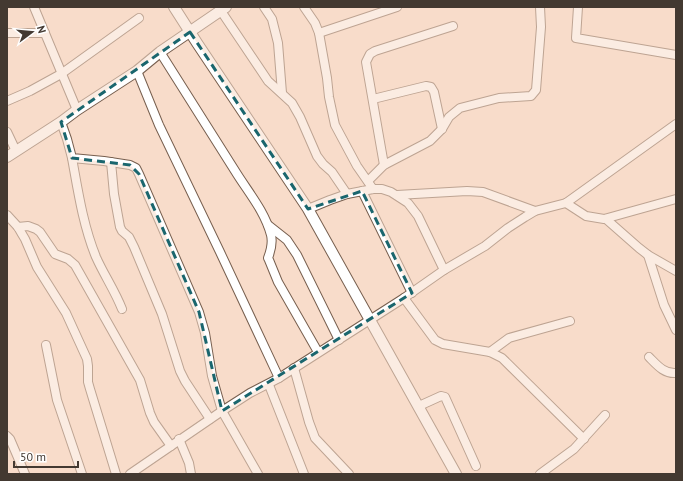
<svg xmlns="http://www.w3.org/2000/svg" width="683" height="481" font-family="'PT Sans',sans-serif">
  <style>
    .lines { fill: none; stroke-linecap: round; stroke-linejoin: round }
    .minor-casing { stroke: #775f4f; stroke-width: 10 }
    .tertiary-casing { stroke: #775f4f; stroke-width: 12 }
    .minor { stroke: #fff; stroke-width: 8 }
    .tertiary { stroke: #fff; stroke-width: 10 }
    .marked { fill: none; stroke: #1a666e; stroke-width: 3; stroke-dasharray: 8 5; stroke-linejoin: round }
  </style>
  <rect width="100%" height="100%" fill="#f8dcca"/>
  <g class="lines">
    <defs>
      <g id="minor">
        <path d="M34,7l43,103"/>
        <path d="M264,7l8,12 6,24 4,50"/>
        <path d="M304,7l11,16 4,10 8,45 2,19 6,28 22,41 16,23"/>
        <path d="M578,7l-2,31 100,17"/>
        <path d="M221,11l47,70 24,22 8,14 17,39 6,8 9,8 15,22"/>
        <path d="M7,33h38"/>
        <path d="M319,33l78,-26"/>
        <path d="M160,52c26,41 51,81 77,122 12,19 28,38 34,61 2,8 0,15 -3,23l1,2 9,22 40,70"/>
        <path d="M137,71l22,54 61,127 59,126"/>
        <path d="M373,99l53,-13 5,1 3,5 8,37"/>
        <path d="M7,101l23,-10 31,-17 78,-56"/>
        <path d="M61,122l6,17 5,19 32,3 26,4 6,3 3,6 60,138 6,21 7,43 10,35 36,63"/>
        <path d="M7,132l9,19"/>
        <path d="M72,158c6,33 11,67 24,99 8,18 19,34 26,52"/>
        <path d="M111,162l3,32 6,33 2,4 7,6 5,10 28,67 18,57 5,10 25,38"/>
        <path d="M384,165l-18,-103 4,-8 5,-3 78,-25"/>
        <path d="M368,181l16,-16 46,-24 12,-12 7,-12 11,-9 39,-10 32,-2 5,-6 5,-63 -1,-20"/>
        <path d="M362,191l50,102"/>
        <path d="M397,195l70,-4 16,1 52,19"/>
        <path d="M566,203l20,13 18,3 72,-20"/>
        <path d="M308,209l22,-9 17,-6 26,-5h9l9,3 17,11 10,13 26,54"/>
        <path d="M7,215l11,12 4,7 3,5 12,28 29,46 21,46 1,7v16l2,7 26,85"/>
        <path d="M606,219l33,29 9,7 28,16"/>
        <path d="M268,225l19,15 10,15 42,85"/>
        <path d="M18,227l10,-1 8,3 4,3 15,22 13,5 7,6 65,115 10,33 4,9 17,24"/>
        <path d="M648,255l16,50 12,25"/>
        <path d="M404,298l31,42 8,4 47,8 12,6 82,81"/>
        <path d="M46,345l11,55 25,74"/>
        <path d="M490,352l19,-14 61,-17"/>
        <path d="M649,357c8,8 15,17 27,16"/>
        <path d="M294,368l15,54 6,16 34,36"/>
        <path d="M269,385l35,89"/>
        <path d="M419,406l22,-10 4,1 31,69"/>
        <path d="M7,436l3,3 15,35"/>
        <path d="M179,439l10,24 2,11"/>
        <path d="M130,474l92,-63 28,-18 29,-15 125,-80 40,-28 41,-24 23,-18 17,-11 10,-6 31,-8 110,-79"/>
        <path d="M540,474l34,-25 31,-34"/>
      </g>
      <g id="tertiary">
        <path d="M174,7l23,36 111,166 148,265"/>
        <path d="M7,157l54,-35 16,-12 60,-39 23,-19 66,-45"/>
      </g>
    </defs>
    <use href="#minor" class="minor-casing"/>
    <use href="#tertiary" class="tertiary-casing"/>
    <use href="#minor" class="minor"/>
    <use href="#tertiary" class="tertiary"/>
  </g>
  <path d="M0 0H683V481H0ZM190,32l118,177 54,-18 50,102 -190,118 -23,-99 -60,-138 -9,-9 -58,-7 -11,-36z" fill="#f8dcca" fill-opacity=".55" fill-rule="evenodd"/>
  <path class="marked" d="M190,32l118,177 54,-18 50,102 -190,118 -23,-99 -60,-138 -9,-9 -58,-7 -11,-36z"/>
  <rect width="683" height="481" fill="none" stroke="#433931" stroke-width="16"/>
  <g transform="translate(32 32) rotate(74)" stroke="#ffffff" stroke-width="3" paint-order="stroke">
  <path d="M0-3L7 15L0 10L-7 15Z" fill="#433931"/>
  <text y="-6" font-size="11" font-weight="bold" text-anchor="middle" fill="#433931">N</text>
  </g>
  <path d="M14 461v6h64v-6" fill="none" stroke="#433931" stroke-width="2"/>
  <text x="20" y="461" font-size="12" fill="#433931" stroke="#ffffff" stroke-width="3" paint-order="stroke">50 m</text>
</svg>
